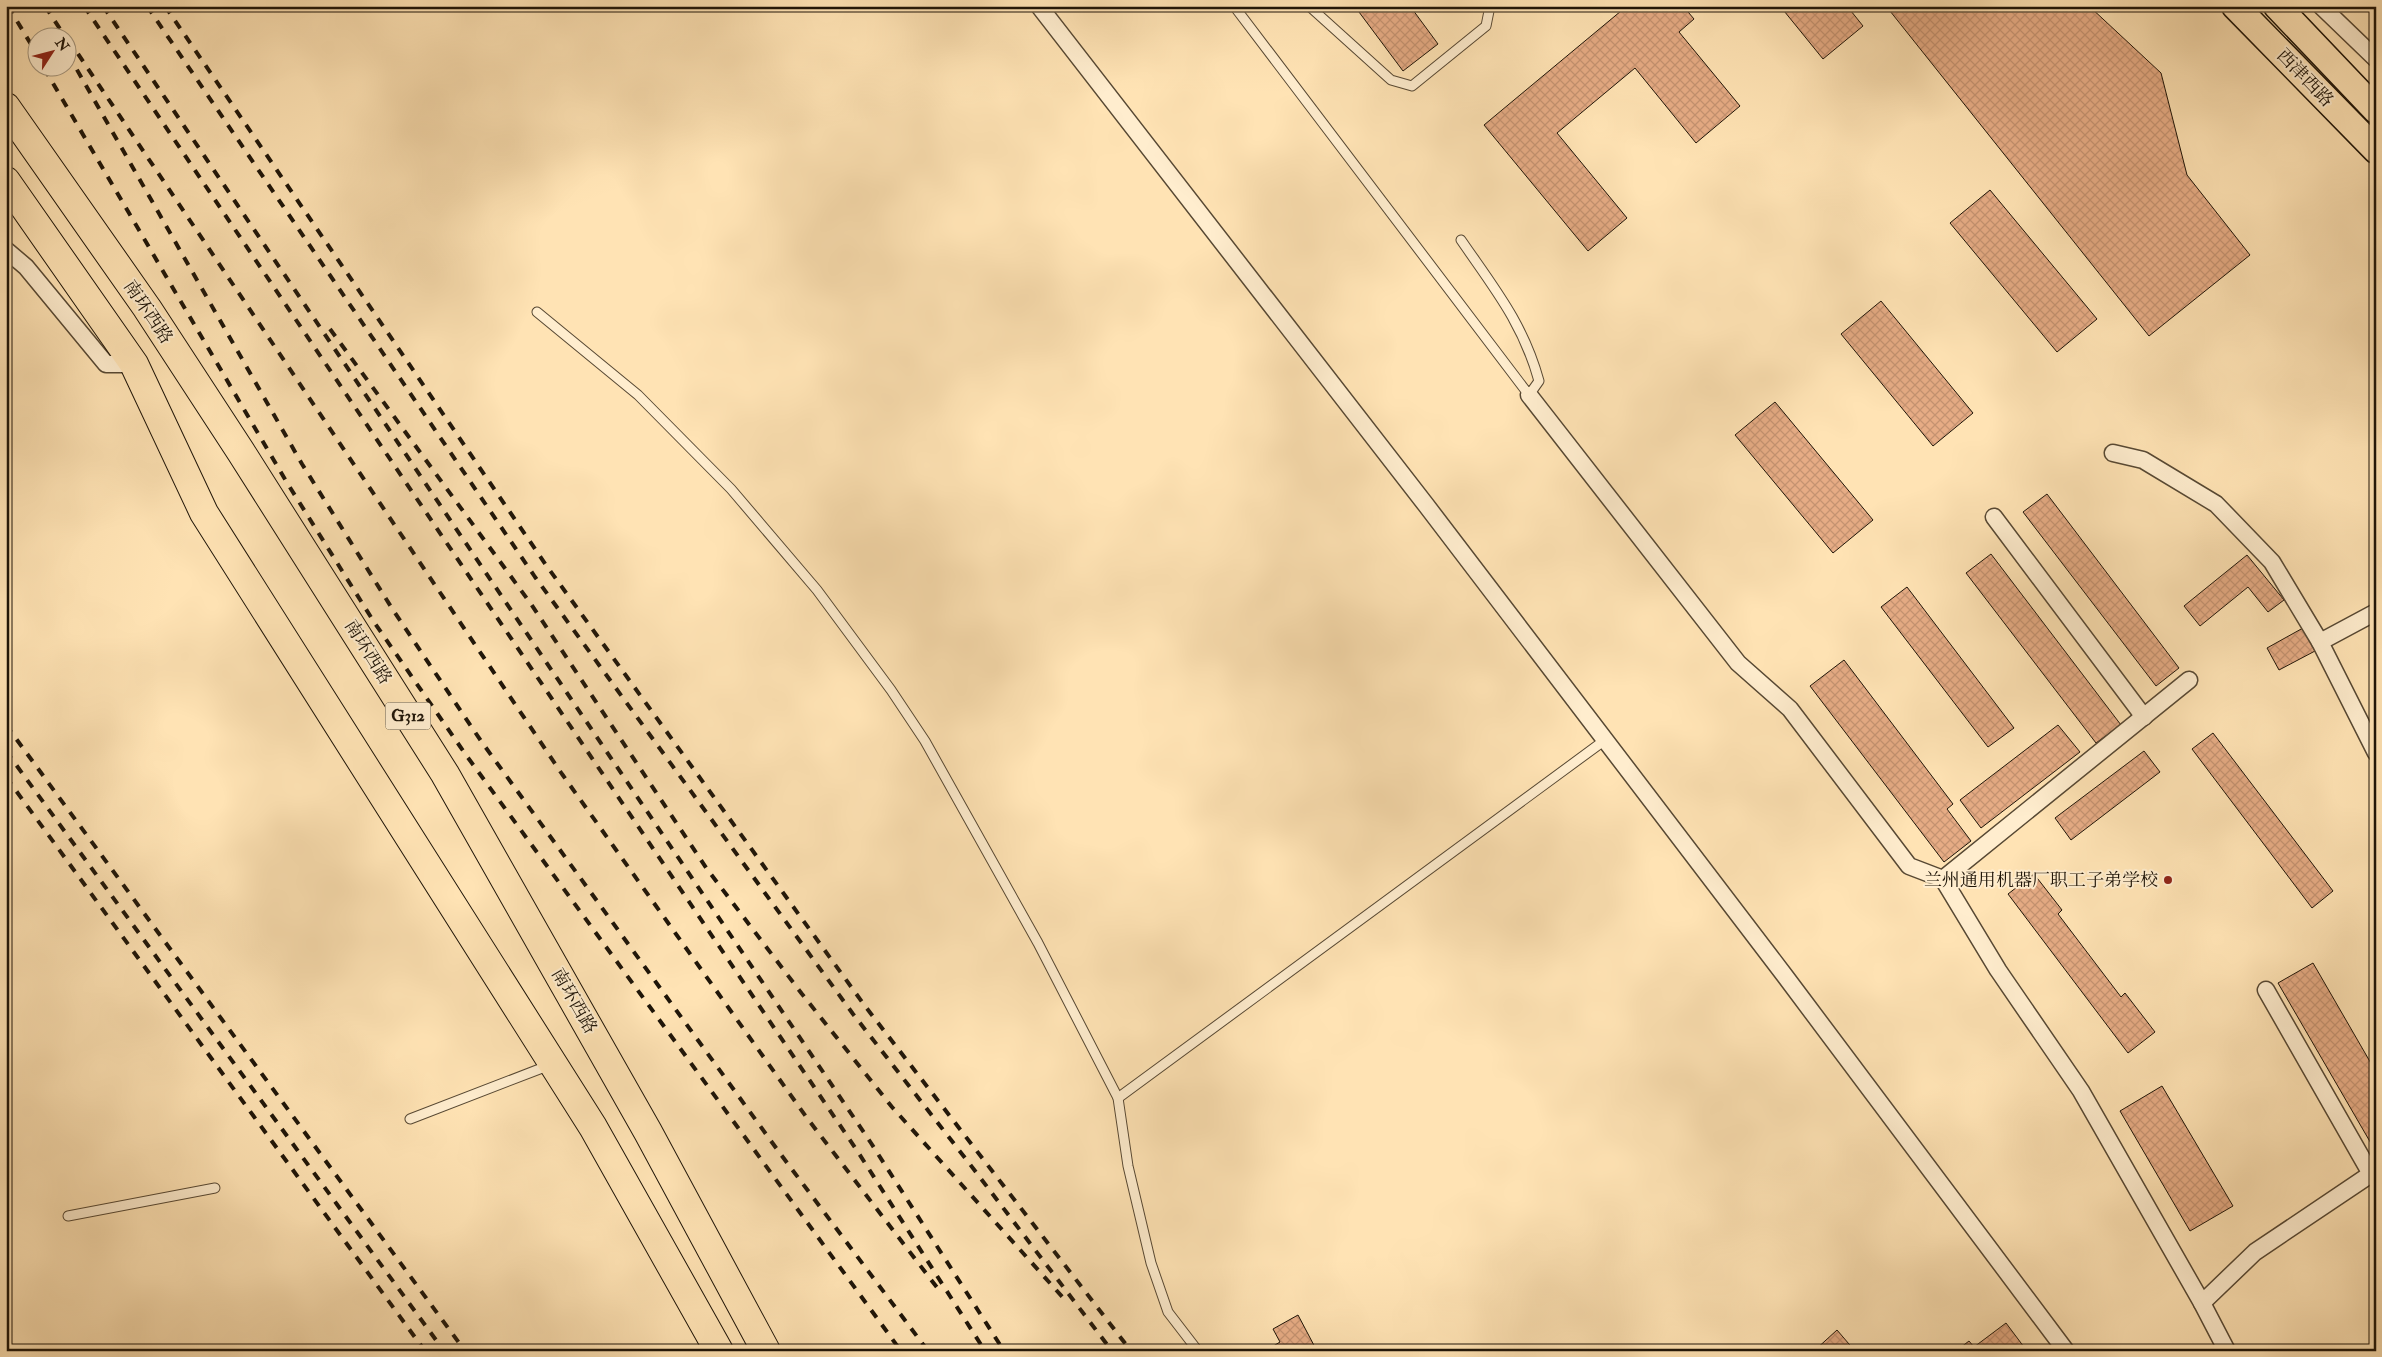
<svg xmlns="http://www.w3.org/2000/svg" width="2382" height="1357" font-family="'IM FELL Double Pica','Noto Serif SC',serif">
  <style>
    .building { fill: url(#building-cross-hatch); stroke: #1f1508 }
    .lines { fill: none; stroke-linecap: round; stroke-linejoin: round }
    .lane-casing { stroke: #574833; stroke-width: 11 }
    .street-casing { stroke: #574833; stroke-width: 19 }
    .primary-casing { stroke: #1f1508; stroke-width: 29 }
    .highway-casing { stroke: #1f1508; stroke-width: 30 }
    .lane { stroke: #ffedce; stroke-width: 9 }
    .street { stroke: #ffedce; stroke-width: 16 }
    .primary { stroke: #ffe3b4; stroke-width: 26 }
    .highway { stroke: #ffe3b4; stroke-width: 28 }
    .rail { stroke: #1f1508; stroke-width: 4; stroke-dasharray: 9 9; stroke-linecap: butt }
    .poi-dot { fill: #8f2418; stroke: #ffedce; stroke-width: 2 }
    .labels { text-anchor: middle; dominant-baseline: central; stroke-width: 4; stroke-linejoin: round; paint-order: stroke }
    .shield { fill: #ffedce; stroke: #625643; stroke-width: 1 }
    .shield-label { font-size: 16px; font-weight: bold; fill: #1f1508 }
    .street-label { font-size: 18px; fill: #1f1508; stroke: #ffedce }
    .poi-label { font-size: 18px; fill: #1f1508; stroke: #ffedce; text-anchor: end }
  </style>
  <defs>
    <pattern id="building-cross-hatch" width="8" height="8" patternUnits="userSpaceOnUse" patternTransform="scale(1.25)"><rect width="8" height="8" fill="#e6ac85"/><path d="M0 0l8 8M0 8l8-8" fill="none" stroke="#c59371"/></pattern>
  </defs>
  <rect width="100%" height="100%" fill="#ffe3b4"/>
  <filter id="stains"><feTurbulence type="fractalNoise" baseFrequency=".004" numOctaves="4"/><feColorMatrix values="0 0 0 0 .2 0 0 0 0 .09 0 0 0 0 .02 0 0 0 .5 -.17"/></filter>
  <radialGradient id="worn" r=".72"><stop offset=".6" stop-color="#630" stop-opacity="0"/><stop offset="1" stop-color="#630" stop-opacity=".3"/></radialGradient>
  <g class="building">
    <path d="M1358,6h52l28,38 -35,27 -47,-63z"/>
    <path d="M1627,6h56l11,13 -15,13 61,74 -44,37 -61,-75 -78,65 70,85 -39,33 -104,-126z"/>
    <path d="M1780,6h67l16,20 -40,33z"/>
    <path d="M1886,6h203l72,67 26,102 63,80 -101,81z"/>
    <path d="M1990,190l107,129 -40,33 -107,-129z"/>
    <path d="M1881,301l92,112 -40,33 -92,-112z"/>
    <path d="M1775,402l98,118 -40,33 -98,-118z"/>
    <path d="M2047,494l132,174 -23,18 -133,-174z"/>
    <path d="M1991,554l130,171 -25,18 -130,-170z"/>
    <path d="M2247,555l37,45 -16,12 -20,-25 -48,39 -16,-20z"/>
    <path d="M1907,587l107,141 -26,19 -107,-140z"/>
    <path d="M2303,628l12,23 -36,19 -12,-22z"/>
    <path d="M1844,660l109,144 -6,5 24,32 -27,21 -134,-176z"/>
    <path d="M2058,725l22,27 -99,76 -21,-28z"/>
    <path d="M2213,733l120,158 -21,17 -120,-159z"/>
    <path d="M2144,751l16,21 -89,68 -16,-22z"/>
    <path d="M2034,874l28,36 -4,4 63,83 4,-4 30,39 -27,21 -120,-159z"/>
    <path d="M2313,963l63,109v80l-98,-169z"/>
    <path d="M2162,1086l71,120 -43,25 -70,-120z"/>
    <path d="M1298,1315l19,36h-52l15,-9 -7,-13z"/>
    <path d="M2006,1323l21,28h-71l13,-10 5,6z"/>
    <path d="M1837,1330l18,21h-41z"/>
  </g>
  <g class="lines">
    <defs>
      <g id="lane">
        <path d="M1234,6l295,389 10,-14c-16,-58 -45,-93 -78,-141"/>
        <path d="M1309,6l82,74 21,6 74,-60 4,-20"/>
        <path d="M537,312l101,83 93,94 86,101 74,100 34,51 113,202 80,155 10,68 23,97 17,49 30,39"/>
        <path d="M1118,1098l487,-358"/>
        <path d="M410,1119l140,-54"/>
        <path d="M68,1216l147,-28"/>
      </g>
      <g id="street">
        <path d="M1039,6l387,499 359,471 281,375"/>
        <path d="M2321,6l55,53"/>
        <path d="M6,250l20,17 80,97h28"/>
        <path d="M1529,395l209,268 52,46 119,157 34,13"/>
        <path d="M2113,453l30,7 73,44 56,58 48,80"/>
        <path d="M1994,517l150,200"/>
        <path d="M2376,612l-56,30 56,111"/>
        <path d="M2189,680l-246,199 55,91 83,121 121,212 25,48"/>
        <path d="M2202,1303l53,-51 116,-78 -105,-184"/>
      </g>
      <g id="primary">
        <path d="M2235,6l141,144"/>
        <path d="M2277,6l99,104"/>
      </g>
      <g id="highway">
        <path d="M6,107l141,201 94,144 204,322 203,358 118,219"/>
        <path d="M6,181l128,183 70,149 389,614 126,224"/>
      </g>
    </defs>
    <use href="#lane" class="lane-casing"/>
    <use href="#street" class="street-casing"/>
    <use href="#primary" class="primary-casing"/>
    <use href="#highway" class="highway-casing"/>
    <use href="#lane" class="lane"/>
    <use href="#street" class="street"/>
    <use href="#primary" class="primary"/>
    <use href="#highway" class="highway"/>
    <g class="rail">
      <path d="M8,6l30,50"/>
      <path d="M45,6l21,32"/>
      <path d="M84,6l774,1146 127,199"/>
      <path d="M103,6l768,1137 133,208"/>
      <path d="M147,6l388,571 318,437 116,149 143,188"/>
      <path d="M165,6l381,559 319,441 266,345"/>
      <path d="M68,39l494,735 245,344 135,176"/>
      <path d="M68,54l234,410 91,146 88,131 298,411 149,199"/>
      <path d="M44,68l242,413 88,141 92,133 435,596"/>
      <path d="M330,329l201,275 176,265 95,125 90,113 174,194"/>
      <path d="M6,725l459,626"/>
      <path d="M6,751l438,600"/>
      <path d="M6,777l419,574"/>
    </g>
  </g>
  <circle class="poi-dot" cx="2168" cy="880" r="5"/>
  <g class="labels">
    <rect class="shield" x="385.5" y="702.5" width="45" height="27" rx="4"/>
    <g class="shield-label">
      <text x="408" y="716">G312</text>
    </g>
    <g class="street-label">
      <text transform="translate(2305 78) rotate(46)">西津西路</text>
      <text transform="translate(148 312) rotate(56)">南环西路</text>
      <text transform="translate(368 652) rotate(58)">南环西路</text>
      <text transform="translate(574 1001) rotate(60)">南环西路</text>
    </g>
    <g class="poi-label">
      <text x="2158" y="880">兰州通用机器厂职工子弟学校</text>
    </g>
  </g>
  <rect width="2382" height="1357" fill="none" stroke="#ffe3b4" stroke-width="25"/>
  <rect x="8" y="8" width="2367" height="1342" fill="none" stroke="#1f1508" stroke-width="2.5"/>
  <rect x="12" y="12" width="2357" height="1332" fill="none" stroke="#1f1508"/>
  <g transform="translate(52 52) rotate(54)"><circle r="24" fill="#ffedce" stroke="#a5977f"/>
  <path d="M0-4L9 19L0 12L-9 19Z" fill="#8f2418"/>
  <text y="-8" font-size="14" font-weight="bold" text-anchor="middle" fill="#1f1508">N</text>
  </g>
  <rect width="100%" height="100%" filter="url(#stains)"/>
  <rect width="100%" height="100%" fill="url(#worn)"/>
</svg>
